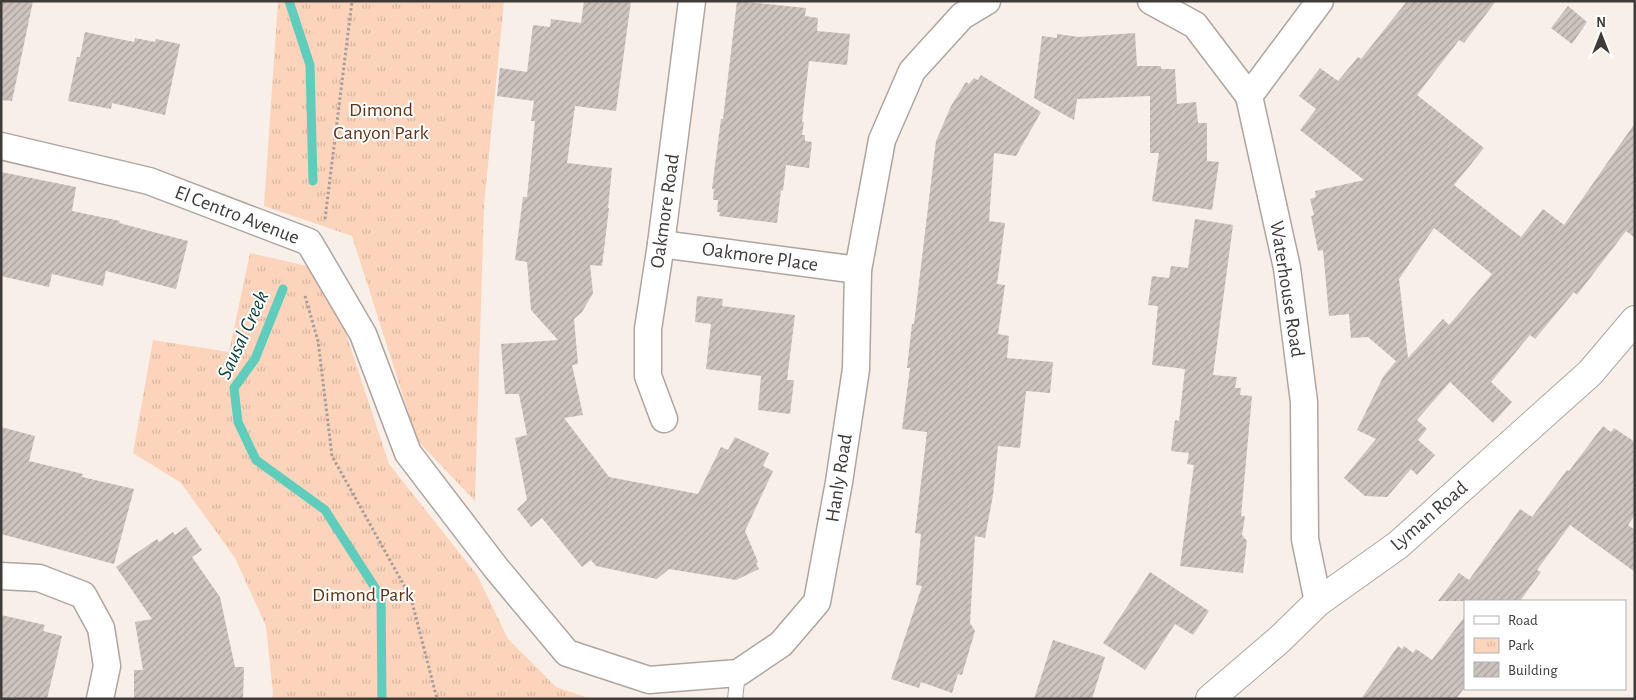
<svg xmlns="http://www.w3.org/2000/svg" width="1636" height="700" font-family="'Alegreya Sans',sans-serif">
  <style>
    .park { fill: url(#park-tufts) }
    .lines { fill: none; stroke-linecap: round; stroke-linejoin: round }
    .stream { stroke: #5fccbc; stroke-width: 9 }
    .building { fill: url(#building-hatch); fill-rule: evenodd }
    .service-casing { stroke: #afa5a0; stroke-width: 16 }
    .minor-casing { stroke: #afa5a0; stroke-width: 29 }
    .tertiary-casing { stroke: #afa5a0; stroke-width: 30 }
    .path { stroke: #a59e9a; stroke-width: 3; stroke-dasharray: 2.5 2.5; stroke-linecap: butt }
    .service { stroke: #fff; stroke-width: 14 }
    .minor { stroke: #fff; stroke-width: 26 }
    .tertiary { stroke: #fff; stroke-width: 28 }
    .labels { text-anchor: middle; dominant-baseline: central; stroke-width: 4; stroke-linejoin: round; paint-order: stroke }
    .park-label { font-size: 20px; fill: #613213; stroke: #fff }
    .street-label { font-size: 20px; fill: #3f3b39; stroke: #fff }
    .water-label { font-size: 21px; font-style: italic; fill: #10423c; stroke: #fff }
  </style>
  <defs>
    <pattern id="park-tufts" width="24" height="20" patternUnits="userSpaceOnUse" patternTransform="scale(1.25)"><rect width="24" height="20" fill="#fcd3bb"/><path d="M3 7l-1-3M5 7V3M7 7l1-3M15 17l-1-3M17 17v-4M19 17l1-3" fill="none" stroke="#d9b6a2"/></pattern>
    <pattern id="building-hatch" width="6" height="6" patternUnits="userSpaceOnUse" patternTransform="scale(1.25)"><rect width="6" height="6" fill="#cec4bf"/><path d="M-1 1l2-2M0 6l6-6M5 7l2-2" fill="none" stroke="#a9a09c"/></pattern>
  </defs>
  <rect width="100%" height="100%" fill="#f9efe9"/>
  <g class="park">
    <path d="M278,1h226l-20,204 -9,296 -58,-61 -65,-204 -88,-30z"/>
    <path d="M250,253l75,17 64,194 88,111 31,64 48,48 35,12h-319l1,-5 -7,-68 -31,-68 -54,-75 -48,-30 20,-113 76,12z"/>
  </g>
  <g class="lines">
    <g class="stream">
      <path d="M289,1l21,64 3,116"/>
      <path d="M283,289l-28,70 -21,29 4,34 18,38 69,50 56,87 1,102"/>
    </g>
  </g>
  <g class="building">
    <path d="M1,1h32l-21,100 -11,-1z"/>
    <path d="M584,1h47l-15,110 -41,-5 -8,57 45,5 -4,40h1l-7,58 -12,-1 3,28 -11,19 -8,7 4,45 -6,1 11,50 -19,3 45,59 89,17 23,-47 7,3 7,-13 34,16 -6,13 10,5 -28,60 13,31 -2,1 3,6 -23,11 -67,-11 -12,10 -61,-13 -5,-6 -9,7 -40,-49 -11,9 -14,-18 10,-9 -12,-62 12,-3 -8,-41h-14l-4,-50 57,-4 -27,-30 -4,-48 -12,-2 8,-63h4l8,-76h-4l3,-20 -37,-5 3,-28 27,4 6,-47 17,2 1,-8 30,4z"/>
    <path d="M737,1l69,7 -1,8 13,2 -1,13 33,3 -3,31 -38,-4 -7,61h2l-2,13h3v6l7,1 -3,26 -23,-3 -3,26 -2,-1 -4,33 -58,-7 1,-4h-3l1,-12h-5l1,-11h-2l9,-70h2z"/>
    <path d="M1407,1h89l-32,42 -5,-3 -42,55 67,53 -30,37 67,52 22,-28 21,16 71,-102v115l-9,-7 -49,64 -3,-3 -39,47 -5,-4 -39,47 21,20 -19,21 -43,-41 -33,38 10,9 -9,11 17,15 -18,20 -6,-6 -24,28 -22,-1 -21,-18 32,-39 -19,-9 26,-53 13,-16 -28,-24 -17,1 -2,-24 -20,2 -6,-66 -5,1 -7,-35 3,-1 -4,-16 6,-2 -1,-6 49,-11 -64,-50 16,-21 -17,-13 21,-28 18,13 20,-24 3,2zM1434,228l58,46 -43,51 -6,-6 -35,39 -9,-79z"/>
    <path d="M1568,6l19,16 -15,22 -21,-16z"/>
    <path d="M85,32l49,10 1,-4 20,4 1,-3 24,5 -15,71 -53,-12 -1,6 -43,-8 9,-44h3z"/>
    <path d="M1135,33l2,33h24v3h14l2,35 19,-2 2,21h9v38l12,1 -7,48 -60,-9 7,-48h-9v-57l-73,3 -3,21 -40,-22 8,-62 15,2v-4l22,3z"/>
    <path d="M981,75l60,37 -25,44 -22,-3 -5,68 16,2 -8,61 8,1 -7,49 11,2 -2,22 46,4 -3,31 -24,-2 -6,57 -22,-2 -5,49 -8,43 -10,-2 -5,87 5,8 -13,44 -4,-1 -6,19 -31,-11 -2,6 -28,-9 31,-93 -6,-1 5,-51 -6,-1 12,-101 -25,-3 8,-61h-3l5,-44h2l22,-183 15,-35 15,-24 3,2 5,-6 4,2z"/>
    <path d="M1,172l75,15 -4,24 48,10 -1,2 69,18 -12,48 -70,-18 -3,15 -51,-12 -3,13 -48,-11z"/>
    <path d="M1195,219l38,6 -20,150 24,2 -2,11h6l-1,7 12,1 -11,120h4l-3,19 5,6 -4,32 -63,-7 14,-101 -7,-1 2,-11 -18,-2 4,-31 4,1 6,-52 -33,-4 6,-59 -10,-1 4,-29 17,2 2,-12 17,2z"/>
    <path d="M697,296l26,3 -1,7 73,9 -8,65h7l-4,34 -32,-4 3,-34 -55,-7 5,-45 -16,-2z"/>
    <path d="M1603,426l8,6 3,-4 21,14v73l-7,10 7,5v42l-65,-47 -33,45 4,2 -21,29h-82l21,-28 10,7 51,-71 12,8 35,-47 2,1z"/>
    <path d="M1,427l34,9 -6,25 54,13 -1,3 52,12 -20,75 -113,-30z"/>
    <path d="M186,527l16,23 -10,7 28,40 15,70h9l-1,32h-109v-29h9l-8,-48 17,-3 -36,-52 41,-28 2,3 14,-10 2,3z"/>
    <path d="M1150,572l59,39 -16,24 -18,-11 -30,46 -42,-27z"/>
    <path d="M1,615l44,10 -2,6 19,5 -15,63h-46z"/>
    <path d="M1465,616v71l-9,12h-95l37,-53 4,3 2,-3 9,7 3,-4 16,11z"/>
    <path d="M1053,640l52,17 -13,42h-58z"/>
  </g>
  <g class="lines">
    <defs>
      <path id="service" d="M735,699l3,-26"/>
      <g id="minor">
        <path d="M1151,1l44,24 54,71"/>
        <path d="M1,146l148,35 160,61 54,92 45,119 88,115 71,85 82,27 89,-7 43,-29 36,-42 22,-120 17,-113 2,-99 24,-130 30,-69 50,-55 25,-15"/>
        <path d="M661,244l197,26"/>
        <path d="M664,419l-16,-43v-47l13,-85 31,-243"/>
        <path d="M1,576l38,2 44,17 18,33 6,38 -7,33"/>
        <path d="M1318,602l-13,-63 -1,-137 -17,-134 -38,-172 71,-95"/>
      </g>
      <path id="tertiary" d="M1210,699l69,-59 39,-38 80,-57 192,-172 45,-53"/>
    </defs>
    <use href="#service" class="service-casing"/>
    <use href="#minor" class="minor-casing"/>
    <use href="#tertiary" class="tertiary-casing"/>
    <g class="path">
      <path d="M325,219l27,-218"/>
      <path d="M305,296l13,45 14,115 79,142 26,101"/>
    </g>
    <use href="#service" class="service"/>
    <use href="#minor" class="minor"/>
    <use href="#tertiary" class="tertiary"/>
  </g>
  <g class="labels">
    <g class="park-label">
      <text x="381" y="110">Dimond<tspan x="381" dy="23">Canyon Park</tspan></text>
      <text x="363" y="595">Dimond Park</text>
    </g>
    <g class="street-label">
      <text transform="translate(665 211) rotate(-82)">Oakmore Road</text>
      <text transform="translate(237 215) rotate(21)">El Centro Avenue</text>
      <text transform="translate(760 257) rotate(8)">Oakmore Place</text>
      <text transform="translate(1287 289) rotate(81)">Waterhouse Road</text>
      <text transform="translate(839 478) rotate(-81)">Hanly Road</text>
      <text transform="translate(1429 516) rotate(-41)">Lyman Road</text>
    </g>
    <g class="water-label">
      <text transform="translate(243 335) rotate(-65)">Sausal Creek</text>
    </g>
  </g>
  <rect width="1636" height="700" fill="none" stroke="#3f3b39" stroke-width="5"/>
  <rect x="1464" y="600" width="162" height="90" fill="#ffffff" stroke="#b2b1b0"/>
  <rect x="1474" y="616" width="25" height="8" fill="#ffffff" stroke="#b2b1b0"/>
  <text x="1508" y="625" font-size="15" fill="#3f3b39">Road</text>
  <rect x="1474" y="638" width="25" height="15" fill="url(#park-tufts)" stroke="#b2b1b0"/>
  <text x="1508" y="650" font-size="15" fill="#3f3b39">Park</text>
  <rect x="1474" y="662" width="25" height="15" fill="url(#building-hatch)" stroke="#b2b1b0"/>
  <text x="1508" y="675" font-size="15" fill="#3f3b39">Building</text>
  <g transform="translate(1601 35)" stroke="#ffffff" stroke-width="4" paint-order="stroke">
  <path d="M0-4L9 19L0 12L-9 19Z" fill="#3f3b39"/>
  <text y="-8" font-size="14" font-weight="bold" text-anchor="middle" fill="#3f3b39">N</text>
  </g>
</svg>
